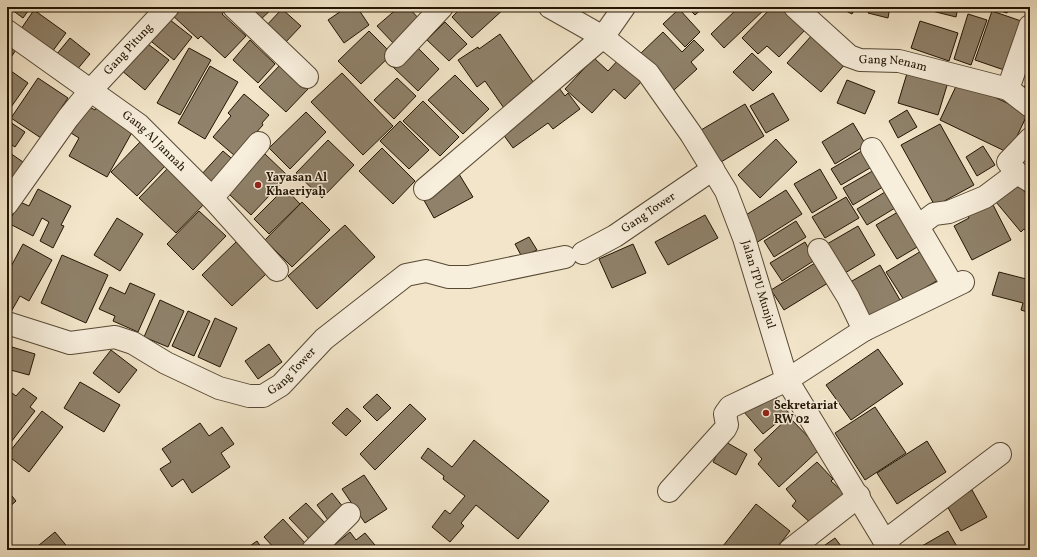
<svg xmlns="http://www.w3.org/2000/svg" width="1037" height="557" font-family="Vollkorn,serif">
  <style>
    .building { fill: #8f816a; stroke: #231503 }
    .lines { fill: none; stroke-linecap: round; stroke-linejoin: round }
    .minor-casing { stroke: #574934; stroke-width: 24 }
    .minor { stroke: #f7eedc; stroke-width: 22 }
    .poi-dot { fill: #8f2418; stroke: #f7eedc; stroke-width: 1.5 }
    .labels { text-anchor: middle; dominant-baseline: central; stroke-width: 3; stroke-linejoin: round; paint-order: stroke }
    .street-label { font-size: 12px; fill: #231503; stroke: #f7eedc }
    .poi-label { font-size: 12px; font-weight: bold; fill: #231503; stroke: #f7eedc; text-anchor: start }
  </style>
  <rect width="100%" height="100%" fill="#f2e5c9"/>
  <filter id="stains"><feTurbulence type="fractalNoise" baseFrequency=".005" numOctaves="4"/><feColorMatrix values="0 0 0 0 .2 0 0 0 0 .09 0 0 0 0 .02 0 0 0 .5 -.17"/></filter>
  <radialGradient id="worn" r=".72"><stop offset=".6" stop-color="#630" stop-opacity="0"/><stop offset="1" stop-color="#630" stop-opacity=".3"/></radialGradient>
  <g class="building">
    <path d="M8,7h23l-8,11z"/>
    <path d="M177,7h47l3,2 -5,5 24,22 -21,22 -24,-22 -3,3 -27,-25z"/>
    <path d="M246,7h28l-15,14z"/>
    <path d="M347,7h10l12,18 -25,18 -16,-23z"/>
    <path d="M399,7h9l14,15 -26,24 -19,-20z"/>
    <path d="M462,7h41l2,1 -33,30 -20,-21z"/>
    <path d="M687,7h17l-9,8z"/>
    <path d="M739,7h28l-43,41 -13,-14z"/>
    <path d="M772,7h19l15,22 -27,28 -12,-11 -9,8 -16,-16z"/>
    <path d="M838,7h18l-4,7z"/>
    <path d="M870,7h20l-2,11 -20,-5z"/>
    <path d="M916,7h42l-2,10z"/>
    <path d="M988,7h21l-2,6z"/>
    <path d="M282,9l19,17 -19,20 -18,-18z"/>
    <path d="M679,9l21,23 -15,15 -22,-23z"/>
    <path d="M34,10l32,23 -14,19 -31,-23z"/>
    <path d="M992,11l35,12 -17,49 -35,-12z"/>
    <path d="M968,14l19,6 -16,45 -17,-6z"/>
    <path d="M165,16l27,21 -18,23 -27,-22z"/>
    <path d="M920,21l38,12 -9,28 -38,-13z"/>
    <path d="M445,22l22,22 -18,17 -22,-21z"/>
    <path d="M369,31l23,23 -31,30 -23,-23z"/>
    <path d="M663,32l19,20 12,-12 10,10 -13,12 6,7 -23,21 -34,-36z"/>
    <path d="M500,34l38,55 -32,22 -21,-30 -8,6 -19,-27 20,-13 1,2z"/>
    <path d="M813,34l33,29 -25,29 -34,-29z"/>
    <path d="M70,38l20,16 -14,17 -20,-16z"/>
    <path d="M250,40l25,24 -17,19 -25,-23z"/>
    <path d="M144,41l25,19 -24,30 -24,-20z"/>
    <path d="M7,44l9,6 -9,13z"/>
    <path d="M414,44l25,25 -21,22 -26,-25z"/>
    <path d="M189,48l22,12 -31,55 -23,-12z"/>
    <path d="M752,53l20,19 -19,19 -20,-19z"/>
    <path d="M594,58l14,13 12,-13 23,22 -18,19 -11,-10 -22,24 -27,-24z"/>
    <path d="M281,64l27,25 -22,23 -27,-25z"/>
    <path d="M210,66l28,16 -33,57 -27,-16z"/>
    <path d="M908,70l40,12 -10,33 -40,-12z"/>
    <path d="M11,71l17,12 -19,27 -2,-1v-31z"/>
    <path d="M342,73l51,53 -30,29 -52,-53z"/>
    <path d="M1030,73v21l-7,-3z"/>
    <path d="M455,75l34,34 -26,25 -35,-34z"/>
    <path d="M38,78l30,20 -27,40 -30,-20z"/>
    <path d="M397,78l19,18 -22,23 -20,-19z"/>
    <path d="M847,80l28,11 -10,23 -28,-11z"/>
    <path d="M959,80l69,33 -19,40 -69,-33z"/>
    <path d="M559,88l6,8 3,-3 12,16 -27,20 -5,-6 -35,25 -13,-18z"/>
    <path d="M773,93l16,27 -23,13 -16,-27z"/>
    <path d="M244,94l25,21 -7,8 1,2 -28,31 -22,-19 18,-21 -3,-3z"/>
    <path d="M423,101l36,36 -19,19 -37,-35z"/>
    <path d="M745,104l19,32 -43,26 -20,-32z"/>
    <path d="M86,105l9,5 2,-4 38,21 -28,50 -38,-21 10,-18 -8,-5z"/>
    <path d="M907,110l10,17 -19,11 -9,-17z"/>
    <path d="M306,112l20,20 -36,37 -21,-21z"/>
    <path d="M7,120l18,12 -10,15 -8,-5z"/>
    <path d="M400,121l29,29 -20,19 -29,-28z"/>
    <path d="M853,123l13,22 -31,19 -13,-22z"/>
    <path d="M940,124l34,61 -39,21 -34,-61z"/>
    <path d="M776,139l21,23 -37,36 -22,-23z"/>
    <path d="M328,140l26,25 -32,33 -26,-25z"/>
    <path d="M140,142l25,24 -28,30 -26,-24z"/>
    <path d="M983,146l12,19 -18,11 -11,-19z"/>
    <path d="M382,148l33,33 -22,23 -34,-33z"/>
    <path d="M865,149l10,16 -34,20 -10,-16z"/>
    <path d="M7,151l16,11 -16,24z"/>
    <path d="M223,151l14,12 -21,25 -15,-13z"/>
    <path d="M265,154l23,22 -37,39 -23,-22z"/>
    <path d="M169,167l37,35 -30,31 -37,-35z"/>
    <path d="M820,169l17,29 -25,15 -18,-29z"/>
    <path d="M876,169l10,16 -33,20 -10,-17z"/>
    <path d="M459,174l14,23 -39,21 -13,-23z"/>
    <path d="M1018,184l12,14v38l-6,-7 -3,3 -25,-30z"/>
    <path d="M285,188l15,16 -31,30 -15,-15z"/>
    <path d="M38,189l33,17 -10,19 3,1 -11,22 -13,-7 9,-19 -7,-4 -9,18 -25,-13 12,-21 9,4z"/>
    <path d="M890,189l10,16 -33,20 -10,-16z"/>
    <path d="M786,190l16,24 -46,29 -15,-25z"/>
    <path d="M846,197l13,21 -34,20 -13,-21z"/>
    <path d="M989,197l22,43 -39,20 -18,-34 15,-8 -4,-8z"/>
    <path d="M302,202l28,28 -38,37 -27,-27z"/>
    <path d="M903,209l21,34 -27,16 -21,-34z"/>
    <path d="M199,211l27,25 -33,34 -26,-26z"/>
    <path d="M705,215l13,23 -50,27 -13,-23z"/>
    <path d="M117,218l26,16 -23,37 -26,-16z"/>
    <path d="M796,221l10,16 -32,20 -10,-16z"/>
    <path d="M345,225l30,32 -58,52 -29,-33z"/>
    <path d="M858,226l17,29 -30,18 -18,-29z"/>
    <path d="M529,237l8,13 -15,7 -7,-13z"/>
    <path d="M236,242l30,32 -34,32 -30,-31z"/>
    <path d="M805,242l10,18 -33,21 -12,-18z"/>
    <path d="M23,244l29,16 -23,41 -9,-5 -13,23v-45z"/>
    <path d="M633,244l13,29 -34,15 -13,-29z"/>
    <path d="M923,250l17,29 -36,21 -18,-28z"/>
    <path d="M62,255l46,20 -22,48 -45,-20z"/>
    <path d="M815,263l13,20 -44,27 -13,-20z"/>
    <path d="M880,265l20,35 -34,20 -21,-35z"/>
    <path d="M999,272l31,8v33l-9,-3 2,-7 -31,-8z"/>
    <path d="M130,283l25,11 -17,38 -25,-11 2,-5 -16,-7 11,-22 15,7z"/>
    <path d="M160,300l24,11 -16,36 -24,-10z"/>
    <path d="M188,311l22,10 -16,35 -22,-10z"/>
    <path d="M215,318l22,10 -17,39 -22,-10z"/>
    <path d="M269,344l13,18 -24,17 -13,-18z"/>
    <path d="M12,347l23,7 -6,21 -22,-6z"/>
    <path d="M878,349l25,35 -52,36 -25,-35z"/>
    <path d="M111,350l26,20 -18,23 -26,-20z"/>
    <path d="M80,382l40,23 -16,27 -40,-24z"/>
    <path d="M23,388l14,10 -7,9 5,4 -27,35 -1,-54 1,-2 8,6z"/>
    <path d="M770,391l19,22 -26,21 -19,-22z"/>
    <path d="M377,394l14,14 -14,13 -14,-14z"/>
    <path d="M410,404l16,15 -51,51 -15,-16z"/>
    <path d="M875,407l31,46 -41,27 -30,-47z"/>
    <path d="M347,408l14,13 -15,15 -14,-13z"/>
    <path d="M42,411l21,16 -34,45 -22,-17z"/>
    <path d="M789,417l31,32 -41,38 -21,-23 4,-5 -8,-9z"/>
    <path d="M200,423l9,13 13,-9 12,17 -13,9 9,14 -38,26 -9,-14 -11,8 -12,-18 11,-7 -9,-13z"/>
    <path d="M474,440l75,61 -31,38 -42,-34 -15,18 3,3 -14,16 -18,-15 13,-17 5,4 15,-18 -22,-17 1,-3 -23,-18 7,-10 24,19z"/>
    <path d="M724,441l23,13 -11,21 -23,-13z"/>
    <path d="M927,441l19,31 -49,32 -20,-31z"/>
    <path d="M817,462l16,17 -2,2 14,13 -31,32 -22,-20 4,-5 -10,-12z"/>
    <path d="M364,475l23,34 -22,14 -23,-34z"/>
    <path d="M7,490l9,11 -9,8z"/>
    <path d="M972,490l15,27 -26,14 -15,-27z"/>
    <path d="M332,493l15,19 -16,12 -14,-19z"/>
    <path d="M306,503l22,23 -16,16 -23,-24z"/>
    <path d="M756,504l34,27 -15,19h-46l-6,-4z"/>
    <path d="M283,519l22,24 -7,7h-22l-12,-13z"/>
    <path d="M948,531l11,19h-44z"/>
    <path d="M55,532l15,18h-37z"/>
    <path d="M350,532l6,8 9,-7 14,17h-51z"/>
    <path d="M835,538l9,12h-26z"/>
    <path d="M257,541l6,9h-19z"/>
  </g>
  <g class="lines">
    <defs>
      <g id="minor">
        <path d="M234,7l73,70"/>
        <path id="s1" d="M550,7l53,30 45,36 43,61 35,57 18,47 43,142 103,170"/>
        <path id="s2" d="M795,7l54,49 11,4 39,1 109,28 22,17"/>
        <path id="s3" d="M7,31l132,94 73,73 65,72"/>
        <path d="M396,56l46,-49"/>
        <path d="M1008,89l22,-63"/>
        <path d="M1030,139l-22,23 9,11 13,8"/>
        <path d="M872,149l81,137"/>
        <path d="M425,189l178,-152 21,-30"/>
        <path d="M212,198l47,-55"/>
        <path id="s4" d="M7,204l61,-86 22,-27 78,-84"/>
        <path d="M918,226l16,-12 15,-2 36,-15 32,-24"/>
        <path d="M819,250l29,47 16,33"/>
        <path id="s5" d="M583,253l32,-17 98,-67"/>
        <path id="s6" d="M7,323l63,20 45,-6 18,6 33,20 53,25 30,8h14l18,-11 43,-46 82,-64 20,-4 22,6h21l96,-20"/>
        <path d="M669,491l56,-62 2,-4 -2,-11 5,-7 57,-27 77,-50 99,-48"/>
        <path d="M885,541l115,-87"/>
        <path d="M313,550l36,-36"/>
        <path d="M790,550l69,-54"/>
      </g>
    </defs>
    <use href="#minor" class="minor-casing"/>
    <use href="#minor" class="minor"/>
  </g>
  <g class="poi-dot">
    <circle cx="258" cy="185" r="4"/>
    <circle cx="766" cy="413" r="4"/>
  </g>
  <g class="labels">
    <g class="street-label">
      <text stroke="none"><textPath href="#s4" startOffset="197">Gang Pitung</textPath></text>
      <text stroke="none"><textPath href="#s2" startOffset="118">Gang Nenam</textPath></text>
      <text stroke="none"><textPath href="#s3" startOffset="184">Gang Al Jannah</textPath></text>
      <text stroke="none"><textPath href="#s5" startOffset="77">Gang Tower</textPath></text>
      <text stroke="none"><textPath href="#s1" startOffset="359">Jalan TPU Munjul</textPath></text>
      <text stroke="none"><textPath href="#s6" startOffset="311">Gang Tower</textPath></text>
    </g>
    <g class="poi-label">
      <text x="266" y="178">Yayasan Al<tspan x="266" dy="14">Khaeriyah</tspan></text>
      <text x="774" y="406">Sekretariat<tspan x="774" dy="14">RW 02</tspan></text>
    </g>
  </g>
  <rect width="1037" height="557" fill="none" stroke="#f2e5c9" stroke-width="24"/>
  <rect x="8" y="8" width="1021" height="541" fill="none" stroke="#231503" stroke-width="2"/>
  <rect x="12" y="12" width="1013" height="533" fill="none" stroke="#231503"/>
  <rect width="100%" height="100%" filter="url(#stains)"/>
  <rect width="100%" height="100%" fill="url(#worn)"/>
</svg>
